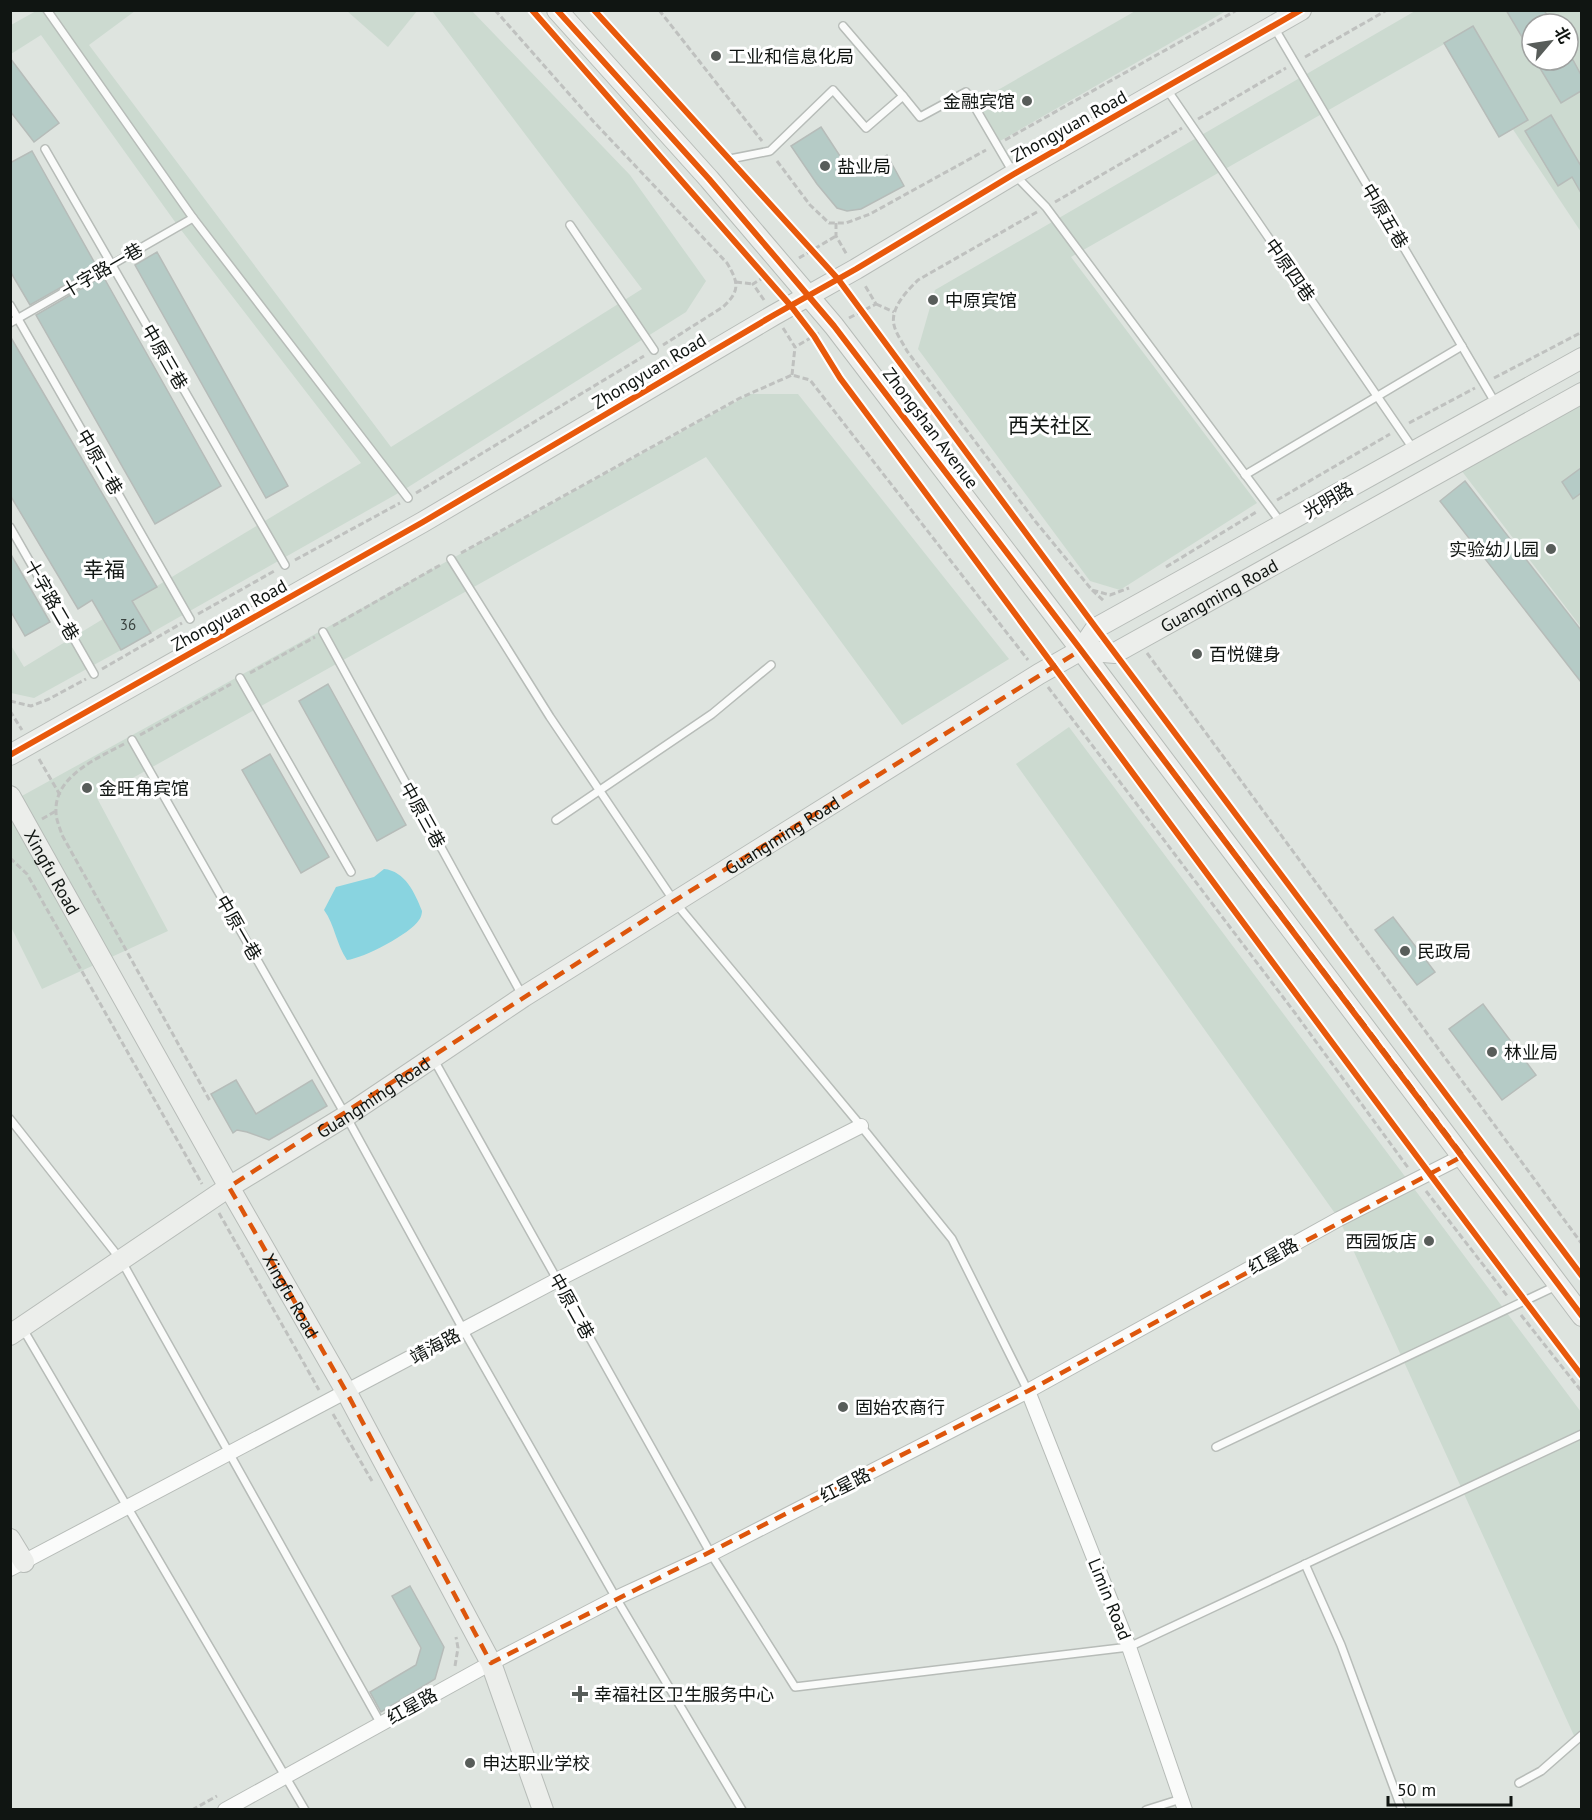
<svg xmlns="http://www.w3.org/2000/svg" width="1592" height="1820" font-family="'PT Sans','Noto Sans SC',sans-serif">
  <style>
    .built { fill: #ccdad0; fill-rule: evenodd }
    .water { fill: #89d4e0 }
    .building { fill: #b5cbc6; stroke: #b6bcb9; stroke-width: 1.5 }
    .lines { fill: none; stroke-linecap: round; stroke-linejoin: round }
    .lane-casing { stroke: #b7bcb8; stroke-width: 10 }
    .street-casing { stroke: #b7bcb8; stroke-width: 16 }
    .secondary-casing { stroke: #b7bcb8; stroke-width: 22 }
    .path { stroke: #bfc1bf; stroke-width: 3; stroke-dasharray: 6 3; stroke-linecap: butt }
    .lane { stroke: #fafbfa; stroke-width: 7 }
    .street { stroke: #fafbfa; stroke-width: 14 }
    .secondary { stroke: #eceeeb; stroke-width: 20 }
    .cycleway-casing { stroke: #fff; stroke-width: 10 }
    .cycleway { stroke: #e8590c; stroke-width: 6 }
    .marked { fill: none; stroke: #dd560c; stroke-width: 4.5; stroke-dasharray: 12 8; stroke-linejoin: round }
    .poi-dot { fill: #585d5a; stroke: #fff; stroke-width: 2 }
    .labels { text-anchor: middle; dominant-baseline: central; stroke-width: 6; stroke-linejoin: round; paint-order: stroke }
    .number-label { font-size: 15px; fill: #39423f }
    .poi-label { font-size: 18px; fill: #101512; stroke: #fff; text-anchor: start }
    .street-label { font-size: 18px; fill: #101512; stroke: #fff }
    .quarter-label { font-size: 21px; fill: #101512; stroke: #fff }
  </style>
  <rect width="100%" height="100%" fill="#dee4df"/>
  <g class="built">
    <path d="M1137,10l89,1 -226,130 -23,-39z"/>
    <path d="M36,11h99l-46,34 302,402 251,-158 -210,-278h40l158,164 76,106 -20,31 -284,179 -251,142 -19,-32 229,-138 -183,-237 -137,-191 -30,19v-29z"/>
    <path d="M347,11h70l-29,36z"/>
    <path d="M1415,11h166v221l-128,-193 -382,218 186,246 -137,87 -30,-9 -172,-232 17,-59zM1532,24h36v36h-36z"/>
    <path d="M750,394h48l211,265 -107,66 -196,-268 -609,341 71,133 -126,58 -31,-62v-125z"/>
    <path d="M1581,404v223l-120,-157z"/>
    <path d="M103,619l18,31 -87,48 -23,-5 -1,-49 14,23z"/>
    <path d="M1069,727l512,685v332l-5,-4 -237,-521 -323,-455z"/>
  </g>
  <path class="water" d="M384,869c21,2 31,24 38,42 0,2 -1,7 -3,9 -9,14 -55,38 -72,40 -11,-16 -12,-35 -23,-50l12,-23 38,-10z"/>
  <g class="building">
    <path d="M1506,10h38l8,14h-20v30z"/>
    <path d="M1473,26l55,94 -29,17 -55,-94z"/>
    <path d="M10,58l49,65 -25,19 -24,-31z"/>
    <path d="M1535,60h38l8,15v16l-20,12z"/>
    <path d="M1551,115l30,51v27l-9,-16 -14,9 -33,-55z"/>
    <path d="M821,127l32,49 34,-21 17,31 -43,23 -14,2 -10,-3 -20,-24 -26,-38z"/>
    <path d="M32,151l65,116 -67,38 -20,-34v-108z"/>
    <path d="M157,252l131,234 -22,12 -131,-233z"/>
    <path d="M103,276l118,210 -66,38 -119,-209z"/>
    <path d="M10,336l147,251 -25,14 19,32 -30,17 -29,-50 -14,9 -68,-114z"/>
    <path d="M1581,468v25l-8,6 -11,-17z"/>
    <path d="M1465,481l116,149v52l-141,-181z"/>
    <path d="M10,553l40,69 -25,14 -15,-26z"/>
    <path d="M328,684l78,141 -29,16 -78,-140z"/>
    <path d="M270,754l59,103 -28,16 -59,-103z"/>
    <path d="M1393,917l42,55 -18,13 -42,-55z"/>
    <path d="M1483,1004l53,71 -34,25 -53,-71z"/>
    <path d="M236,1080l20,34 56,-34 15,26 -58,34 -22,-8 -10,-2 -4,3 -22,-39z"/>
    <path d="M410,1586l34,61 -9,32 -54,33 -11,-20 46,-27 5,-17 -29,-52z"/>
  </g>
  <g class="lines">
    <defs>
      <g id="lane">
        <path d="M47,10l146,208 215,280"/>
        <path d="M843,26l60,70"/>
        <path d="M1275,29l221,375"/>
        <path d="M1166,88l248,362"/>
        <path d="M45,149l240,416"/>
        <path d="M730,159l40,-8 63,-61 33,38 37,-32 17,21 46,-25 48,82 32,33 236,317"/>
        <path d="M570,225l84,125"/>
        <path d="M10,305l180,314"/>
        <path d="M10,323l183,-105"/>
        <path d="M1245,475l217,-129"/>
        <path d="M10,527l84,147"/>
        <path d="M451,559l99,158 124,184 187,225 91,113 76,152"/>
        <path d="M323,632l199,363"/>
        <path d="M240,678l111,194"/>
        <path d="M132,740l214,376 118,215 152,267 126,212"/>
        <path d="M556,820l156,-106 59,-49"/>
        <path d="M434,1060l277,494 84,133 334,-40 453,-213"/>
        <path d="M10,1119l111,141 260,464"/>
        <path d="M23,1329l282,481"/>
        <path d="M1216,1447l340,-161"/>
        <path d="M1305,1564l36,81 61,165"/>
        <path d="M1519,1783l22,-12 41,-36"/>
        <path d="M1146,1810l35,-11"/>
      </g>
      <g id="street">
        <path d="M1028,1391l101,256 56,163"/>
        <path d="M10,1569l547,-289 304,-154"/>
        <path d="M225,1810l266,-147 125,-65 95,-44 317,-163 311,-172 124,-63"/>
      </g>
      <g id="secondary">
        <path d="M557,10l152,169 125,147 247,324 501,666"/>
        <path id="s1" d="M1081,650l34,3 467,-260"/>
        <path d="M10,755l413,-233 351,-207 82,-46 158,-95 287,-164"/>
        <path id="s2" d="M10,796l219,391 118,206 144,270 52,147"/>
        <path id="s3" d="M10,1335l219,-148 117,-71 177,-119 516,-323 42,-24 15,-22 486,-270"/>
        <path d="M10,1539l14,23"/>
      </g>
    </defs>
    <use href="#lane" class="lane-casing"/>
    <use href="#street" class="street-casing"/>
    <use href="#secondary" class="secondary-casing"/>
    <g class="path">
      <path d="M495,10l98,111 134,142c12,20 13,28 -4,44l-60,38"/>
      <path d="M659,10l103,131"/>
      <path d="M1305,57l82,-47"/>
      <path d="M1198,119l88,-51"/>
      <path d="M1005,140l232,-130"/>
      <path d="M777,161l33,44 19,18h17l24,-9 116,-64"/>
      <path d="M1055,202l127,-74"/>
      <path d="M1037,212l-119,68c-11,11 -28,28 -24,45 2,9 9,18 13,26l128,170 57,69 18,5 19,-7"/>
      <path d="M836,223v13l11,19"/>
      <path d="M799,258l37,-22"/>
      <path d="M736,282l17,2"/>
      <path d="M764,300l-11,-16 16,-10"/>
      <path d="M876,304l18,8"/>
      <path d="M849,318l27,-14 -12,-20"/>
      <path d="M783,328l12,19 24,-14"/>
      <path d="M792,375l3,-28"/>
      <path d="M1494,378l88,-46"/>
      <path d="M1409,423l66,-35"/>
      <path d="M416,493l228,-137"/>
      <path d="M1277,500l113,-66"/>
      <path d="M461,553l279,-155 52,-23 18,5 218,280"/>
      <path d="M295,560l105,-57"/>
      <path d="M1166,567l92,-56"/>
      <path d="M1092,590l13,12"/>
      <path d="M198,614l78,-44"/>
      <path d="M333,626l109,-62"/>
      <path d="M1147,653l435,591"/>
      <path d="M102,669l80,-46"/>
      <path d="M250,673l65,-36"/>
      <path d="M1048,687l247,326 114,156"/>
      <path d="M10,701l21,5 18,-7 37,-20"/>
      <path d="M10,711l12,19"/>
      <path d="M140,735l91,-51"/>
      <path d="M124,744c-26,14 -70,32 -68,68 0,8 4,16 6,23l148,266"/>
      <path d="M39,759l21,36"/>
      <path d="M42,819l14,-8"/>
      <path d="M10,858l17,16 175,310"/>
      <path d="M1426,1191l82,106"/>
      <path d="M219,1213l100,177"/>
      <path d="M1521,1315l61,77"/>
      <path d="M333,1414l39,67"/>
      <path d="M455,1666l3,-18 -2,-11"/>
      <path d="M192,1810l25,-14"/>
    </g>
    <use href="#lane" class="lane"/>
    <use href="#street" class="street"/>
    <use href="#secondary" class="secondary"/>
    <defs>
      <g id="cycleway">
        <path d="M532,10l259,296 23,30 26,42c248,332 491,668 742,998"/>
        <path d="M557,10l152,169 125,147 247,324 501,666"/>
        <path d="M594,10l244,269 258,349 486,648"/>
        <path d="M10,755l413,-233 351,-207 82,-46 158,-95 287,-164"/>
      </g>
    </defs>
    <use href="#cycleway" class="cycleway-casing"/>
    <use href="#cycleway" class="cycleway"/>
  </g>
  <path class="marked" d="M1081,650l382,506 -435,235 -537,272 -144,-270 -118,-206 445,-286z"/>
  <g class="poi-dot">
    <circle cx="716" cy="56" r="6"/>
    <circle cx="1027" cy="101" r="6"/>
    <circle cx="825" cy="166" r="6"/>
    <circle cx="933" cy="300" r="6"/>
    <circle cx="1551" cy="549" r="6"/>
    <circle cx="1197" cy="654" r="6"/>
    <circle cx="87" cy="788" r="6"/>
    <circle cx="1405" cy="951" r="6"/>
    <circle cx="1492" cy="1052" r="6"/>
    <circle cx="1429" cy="1241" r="6"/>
    <circle cx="843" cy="1407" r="6"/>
    <path d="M577 1685h6v6h6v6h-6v6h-6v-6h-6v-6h6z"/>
    <circle cx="470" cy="1763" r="6"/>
  </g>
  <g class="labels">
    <g class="number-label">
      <text x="128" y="624">36</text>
    </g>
    <g class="poi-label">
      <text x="728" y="56">工业和信息化局</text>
      <text x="1015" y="101" text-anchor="end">金融宾馆</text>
      <text x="837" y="166">盐业局</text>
      <text x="945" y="300">中原宾馆</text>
      <text x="1539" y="549" text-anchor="end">实验幼儿园</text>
      <text x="1209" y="654">百悦健身</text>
      <text x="99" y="788">金旺角宾馆</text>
      <text x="1417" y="951">民政局</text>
      <text x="1504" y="1052">林业局</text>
      <text x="1417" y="1241" text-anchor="end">西园饭店</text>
      <text x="855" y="1407">固始农商行</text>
      <text x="594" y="1694">幸福社区卫生服务中心</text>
      <text x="482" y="1763">申达职业学校</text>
    </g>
    <g class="street-label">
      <text transform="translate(1069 126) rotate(-29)">Zhongyuan Road</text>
      <text transform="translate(1385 216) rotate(59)">中原五巷</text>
      <text transform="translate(102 270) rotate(-30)">十字路一巷</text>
      <text transform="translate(1290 270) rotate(55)">中原四巷</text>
      <text transform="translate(165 357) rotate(60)">中原三巷</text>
      <text transform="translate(649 371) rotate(-31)">Zhongyuan Road</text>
      <text transform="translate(931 428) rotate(53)">Zhongshan Avenue</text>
      <text transform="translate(100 462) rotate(60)">中原二巷</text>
      <text transform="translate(1328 500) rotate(-30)">光明路</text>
      <text stroke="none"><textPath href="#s1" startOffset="153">Guangming Road</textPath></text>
      <text transform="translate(52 600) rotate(60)">十字路二巷</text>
      <text transform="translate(229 615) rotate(-29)">Zhongyuan Road</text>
      <text transform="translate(423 815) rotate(61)">中原三巷</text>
      <text stroke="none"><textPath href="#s3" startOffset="920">Guangming Road</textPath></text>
      <text stroke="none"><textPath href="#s2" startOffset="87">Xingfu Road</textPath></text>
      <text transform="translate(239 928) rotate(60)">中原一巷</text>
      <text stroke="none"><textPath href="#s3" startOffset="434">Guangming Road</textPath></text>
      <text transform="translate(1273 1256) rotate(-29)">红星路</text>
      <text stroke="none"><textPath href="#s2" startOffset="573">Xingfu Road</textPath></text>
      <text transform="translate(572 1306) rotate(61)">中原二巷</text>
      <text transform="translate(435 1346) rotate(-28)">靖海路</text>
      <text transform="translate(845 1485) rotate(-27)">红星路</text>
      <text transform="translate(1110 1599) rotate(68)">Limin Road</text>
      <text transform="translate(412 1706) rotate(-29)">红星路</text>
    </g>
    <g class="quarter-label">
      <text x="1050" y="425">西关社区</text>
      <text x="104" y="569">幸福</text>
    </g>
  </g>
  <rect width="1592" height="1820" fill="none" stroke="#101512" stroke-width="24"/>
  <g transform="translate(1550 42) rotate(61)"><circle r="28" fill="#ffffff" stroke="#9fa1a0" stroke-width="1.5"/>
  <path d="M0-4.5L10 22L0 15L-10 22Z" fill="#585d5a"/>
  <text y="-9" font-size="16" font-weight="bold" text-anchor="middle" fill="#101512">北</text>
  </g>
  <path d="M1388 1796v9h123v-9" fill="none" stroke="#101512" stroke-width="3"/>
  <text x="1397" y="1796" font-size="18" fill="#101512" stroke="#ffffff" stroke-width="4.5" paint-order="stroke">50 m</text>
</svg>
